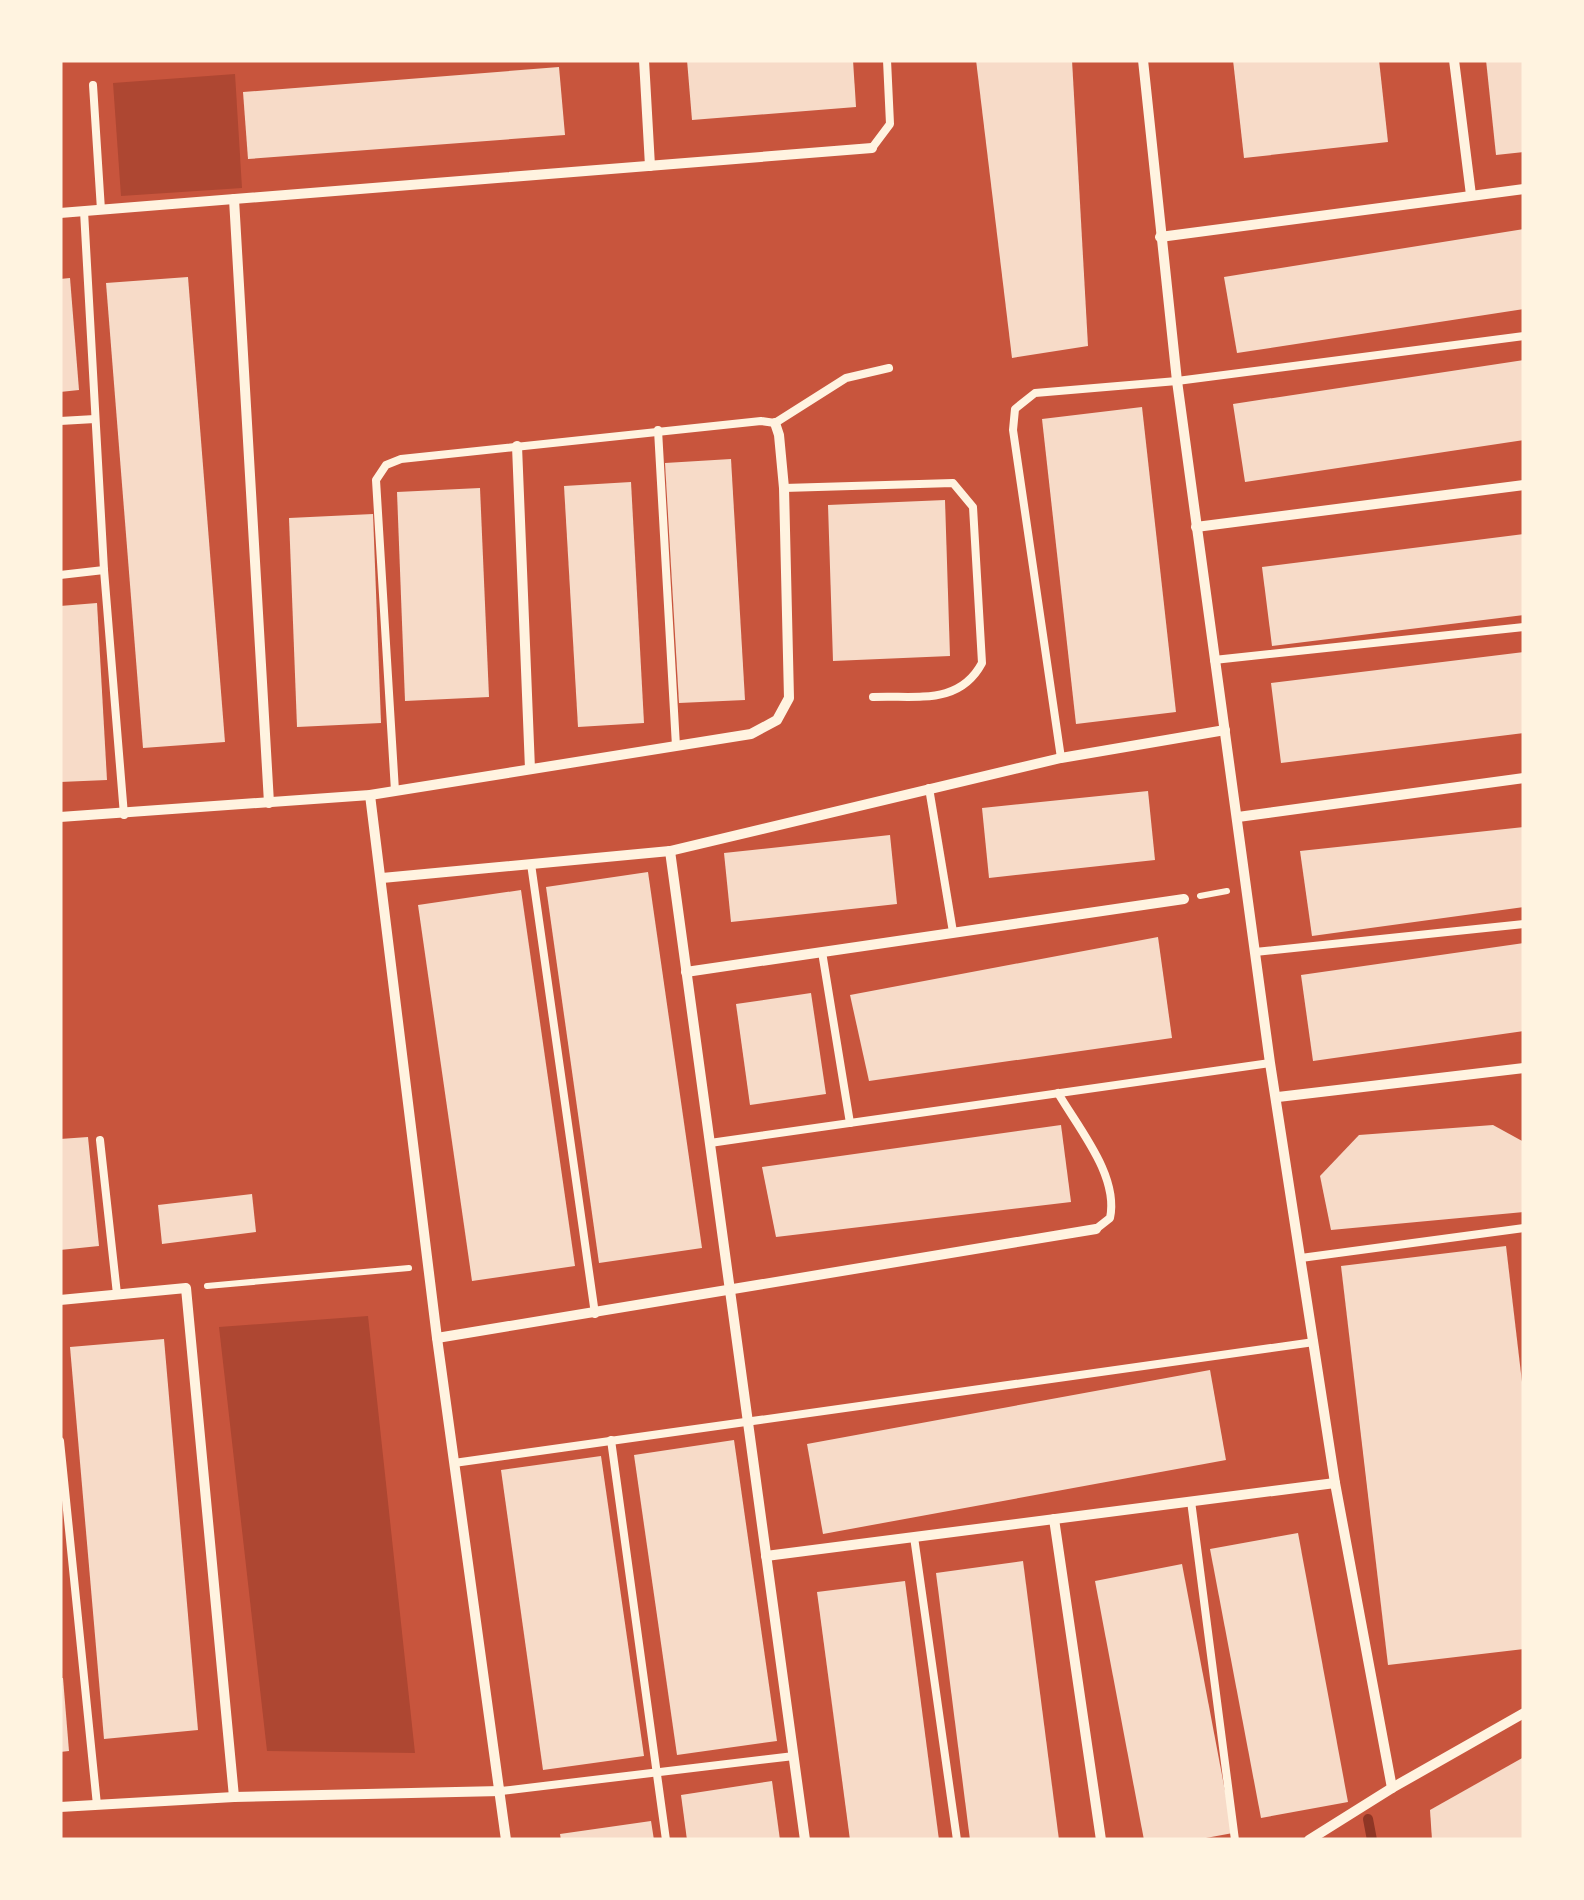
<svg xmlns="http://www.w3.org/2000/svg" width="1584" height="1900" font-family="Figtree,sans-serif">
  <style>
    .green { fill: #ae4732 }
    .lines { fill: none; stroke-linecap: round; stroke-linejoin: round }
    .stream { stroke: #8f3625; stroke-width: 10 }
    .building { fill: #f7dbc8 }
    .path { stroke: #fff3e0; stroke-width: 6 }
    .service { stroke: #fff3e0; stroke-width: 8 }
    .minor { stroke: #fff3e0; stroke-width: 10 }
  </style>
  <rect width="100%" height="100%" fill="#c8553d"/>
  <g class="green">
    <path d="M235,74l7,114 -121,8 -8,-113z"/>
    <path d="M368,1316l47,437 -148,-2 -48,-424z"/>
  </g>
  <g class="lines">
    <path class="stream" d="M1368,1819l4,21"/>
  </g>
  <g class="building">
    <path d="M687,60h166l3,47 -164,13z"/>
    <path d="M976,60h96l16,286 -76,12z"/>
    <path d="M1233,60h146l9,82 -144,16z"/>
    <path d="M1486,60h38v92l-28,3z"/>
    <path d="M559,67l6,68 -317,24 -5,-67z"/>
    <path d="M1524,229v80l-287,44 -13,-76z"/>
    <path d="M188,277l37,465 -82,6 -37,-465z"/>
    <path d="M70,278l9,112 -19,2v-113z"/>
    <path d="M1524,360v80l-279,42 -12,-78z"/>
    <path d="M1142,407l34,305 -100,12 -34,-305z"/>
    <path d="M731,459l14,241 -66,3 -14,-240z"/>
    <path d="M631,482l13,241 -66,4 -14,-241z"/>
    <path d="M480,488l9,209 -84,4 -8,-209z"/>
    <path d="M945,500l5,156 -117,5 -5,-156z"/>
    <path d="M373,514l8,209 -84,4 -8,-209z"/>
    <path d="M1524,534v81l-252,31 -10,-79z"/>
    <path d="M97,603l10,177 -47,2v-176z"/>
    <path d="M1524,652v81l-243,30 -10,-80z"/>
    <path d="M1148,791l7,69 -166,18 -7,-70z"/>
    <path d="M1524,827v80l-212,29 -12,-85z"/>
    <path d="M890,835l7,69 -166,18 -7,-69z"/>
    <path d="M648,872l54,376 -103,15 -53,-376z"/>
    <path d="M521,890l54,376 -103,15 -54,-376z"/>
    <path d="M1158,937l14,101 -303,43 -19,-86z"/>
    <path d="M1524,943v88l-211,30 -12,-86z"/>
    <path d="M811,993l15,101 -76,11 -14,-101z"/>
    <path d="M1061,1125l10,77 -295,35 -14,-70z"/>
    <path d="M1493,1125l31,17v70l-193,18 -11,-54 39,-41z"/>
    <path d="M88,1137l11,109 -39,4v-111z"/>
    <path d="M252,1194l4,38 -94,12 -4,-39z"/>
    <path d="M1506,1246l18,153v250l-136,16 -47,-399z"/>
    <path d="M164,1339l34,391 -94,9 -34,-392z"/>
    <path d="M1210,1370l16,90 -403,74 -16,-90z"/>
    <path d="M734,1440l43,301 -100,14 -43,-300z"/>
    <path d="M601,1456l43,300 -101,14 -42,-300z"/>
    <path d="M1298,1533l50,269 -87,16 -51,-269z"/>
    <path d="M1023,1561l36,279h-89l-34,-267z"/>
    <path d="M1182,1564l51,269 -38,7h-51l-49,-259z"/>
    <path d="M905,1581l34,259h-89l-33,-248z"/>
    <path d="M60,1678h3l6,73 -9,1z"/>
    <path d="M1524,1757v83h-92l-2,-30z"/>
    <path d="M772,1781l8,59h-93l-6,-45z"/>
    <path d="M651,1821l3,19h-93l-1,-6z"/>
  </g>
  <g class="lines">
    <g class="path">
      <path d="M1200,896l27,-5"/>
      <path d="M207,1286l202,-18"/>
    </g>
    <g class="service">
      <path d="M93,85l8,125"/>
      <path d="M872,148l18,-24 -3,-64"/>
      <path d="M84,211l20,359 20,245"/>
      <path d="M60,421l35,-2"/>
      <path d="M658,430l18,316"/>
      <path d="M784,488l169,-5 20,24 9,156c-23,43 -66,32 -109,34"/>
      <path d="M60,575l44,-5"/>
      <path d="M1214,660l310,-33"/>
      <path d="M1061,758l-48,-328 2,-21 20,-16 142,-12 347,-45"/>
      <path d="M929,788l24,144"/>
      <path d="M395,791l-19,-311 10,-15 15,-6 360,-38 14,2 71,-45 43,-10"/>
      <path d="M531,864l64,450"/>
      <path d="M822,952l28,171"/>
      <path d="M1255,952l269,-28"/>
      <path d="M1058,1093c21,36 61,83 52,125l-14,11"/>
      <path d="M100,1140l17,154"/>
      <path d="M710,1143l560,-80"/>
      <path d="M1301,1258l223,-30"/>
      <path d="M611,1440l55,400"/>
      <path d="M60,1441l37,364"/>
      <path d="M454,1463l860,-121"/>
      <path d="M1191,1501l44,339"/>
      <path d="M914,1537l43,303"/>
      <path d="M501,1791l293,-35"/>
    </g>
    <g class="minor">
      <path d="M644,60l6,106"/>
      <path d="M1143,60l34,321 93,682 65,420 57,305"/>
      <path d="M1454,60l17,135"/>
      <path d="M234,199l35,604"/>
      <path d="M60,213l812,-65"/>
      <path d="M1160,237l364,-48"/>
      <path d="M517,446l13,323"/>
      <path d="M1196,527l328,-42"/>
      <path d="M370,795l67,543 69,502"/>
      <path d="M60,817l310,-22 381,-61 26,-14 12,-22 -5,-210 -5,-53 -4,-12"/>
      <path d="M1238,817l286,-39"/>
      <path d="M670,851l135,989"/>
      <path d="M382,878l288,-27 391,-93 164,-28"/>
      <path d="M686,972l498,-73"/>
      <path d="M1278,1097l246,-29"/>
      <path d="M60,1300l126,-12 48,509"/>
      <path d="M437,1338l659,-109"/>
      <path d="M1054,1519l47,321"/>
      <path d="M766,1556l569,-73"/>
      <path d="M60,1807l174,-10 267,-6"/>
      <path d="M1309,1840l83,-52 132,-75"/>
    </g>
  </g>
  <rect width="1584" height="1900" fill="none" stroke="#fff3e0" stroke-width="125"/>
</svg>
